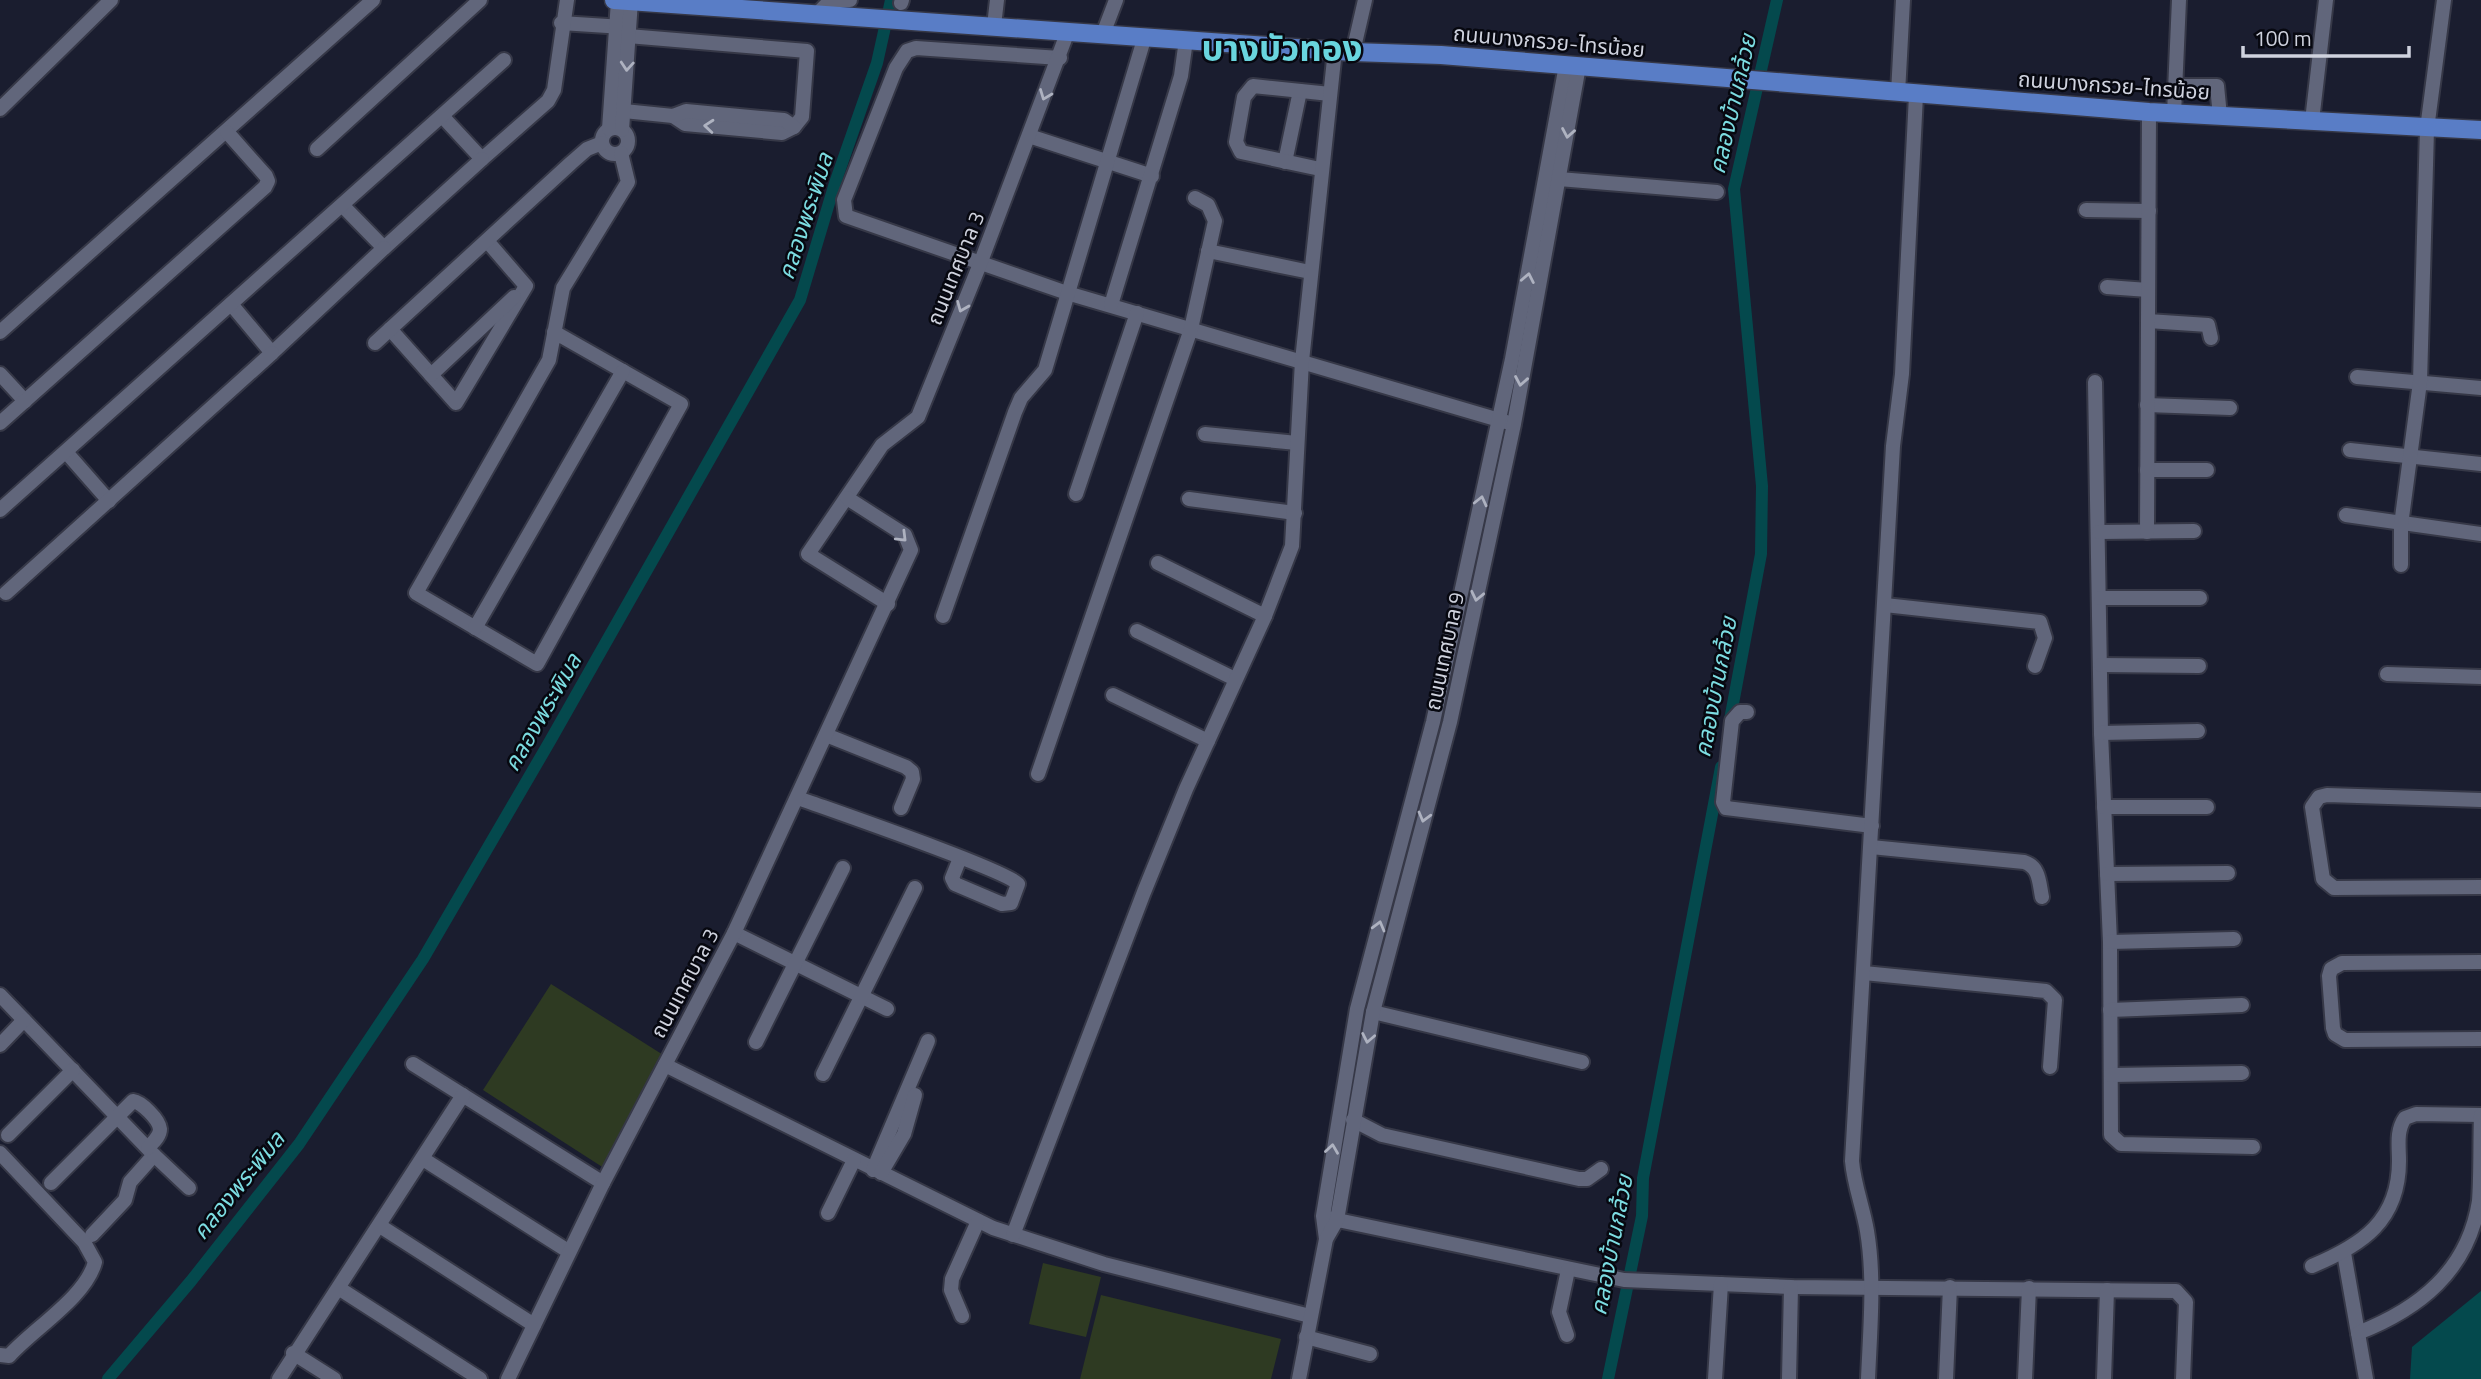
<svg xmlns="http://www.w3.org/2000/svg" width="2481" height="1379" font-family="'Titillium Web','Noto Sans Thai',sans-serif">
  <style>
    .green { fill: #2e3a22 }
    .water { fill: #04494d }
    .lines { fill: none; stroke-linecap: round; stroke-linejoin: round }
    .canal { stroke: #04494d; stroke-width: 12 }
    .minor-casing { stroke: #363847; stroke-width: 18 }
    .major-casing { stroke: #363847; stroke-width: 21 }
    .minor { stroke: #61667b; stroke-width: 14 }
    .major { stroke: #597dc6; stroke-width: 18 }
    .oneway { stroke: #aeb2c0 }
    .labels { text-anchor: middle; dominant-baseline: central; stroke-width: 5; stroke-linejoin: round; paint-order: stroke }
    .street-label { font-size: 21px; fill: #cfd2de; stroke: #070810 }
    .water-label { font-size: 23px; font-style: italic; fill: #7cdce1; stroke: #070810 }
    .town-label { font-size: 35px; font-weight: bold; fill: #69d5de; stroke: #070810 }
  </style>
  <rect width="100%" height="100%" fill="#1a1d2f"/>
  <g class="green">
    <path d="M551,984l117,74 -61,112 -124,-80z"/>
    <path d="M1043,1263l58,14 -15,60 -57,-13z"/>
    <path d="M1101,1295l180,44 -10,40h-191z"/>
  </g>
  <path class="water" d="M2481,1291v88h-71l2,-32z"/>
  <g class="lines">
    <g class="canal">
      <path d="M1729,725l32,-171 1,-68 -28,-297 43,-189"/>
      <path d="M108,1379l83,-98 108,-137 124,-185 127,-218 250,-441 35,-117 42,-120 14,-63"/>
      <path d="M1608,1379l34,-163 1,-38 78,-411"/>
    </g>
    <defs>
      <g id="minor">
        <path d="M901,3l1,-3"/>
        <path d="M817,14l14,-14h19"/>
        <path d="M561,23l62,4"/>
        <path d="M994,26l3,-26"/>
        <path d="M1103,34l13,-34"/>
        <path d="M616,35l191,16 -5,66 -8,10 -12,6 -97,-9 -12,-8"/>
        <path d="M1353,52l12,-52"/>
        <path d="M1060,58l-144,-10 -9,3 -11,17 -52,132 2,16 221,77 439,129"/>
        <path d="M2175,86h42l3,30"/>
        <path d="M1898,93l5,-93"/>
        <path d="M0,109l111,-109"/>
        <path d="M624,111l49,5 13,-5 98,9 10,7"/>
        <path d="M2174,114l5,-114"/>
        <path d="M443,117l39,42 66,-58 6,-11 13,-90"/>
        <path d="M2312,121l14,-121"/>
        <circle cx="615" cy="141" r="13"/>
        <path d="M609,129l9,-128"/>
        <path d="M622,130l9,-129"/>
        <path d="M1029,136l123,40"/>
        <path d="M317,149l163,-149"/>
        <path d="M1285,162l15,-71"/>
        <path d="M1320,169l-79,-17 -5,-10 8,-45 9,-11 77,8"/>
        <path d="M1559,179l158,13"/>
        <path d="M343,206l41,42 98,-89"/>
        <path d="M2086,210l63,1"/>
        <path d="M1208,251l102,21"/>
        <path d="M2107,287l41,3"/>
        <path d="M231,304l41,49 112,-105"/>
        <path d="M1111,305l70,-229 5,-36"/>
        <path d="M2148,321l60,4 3,13"/>
        <path d="M390,329l66,74 70,-117 -38,-44"/>
        <path d="M0,332l373,-332"/>
        <path d="M554,332l127,72 -144,260 -121,-71 133,-233 14,-72 65,-106 -7,-29"/>
        <path d="M375,343l196,-180 16,-14 15,-6"/>
        <path d="M0,374l25,27"/>
        <path d="M431,375l83,-78"/>
        <path d="M2357,377l124,11"/>
        <path d="M2095,382l6,351 9,209 1,193 10,9 132,3"/>
        <path d="M2147,405l83,3"/>
        <path d="M0,423l265,-236 3,-6 -2,-5 -39,-44"/>
        <path d="M1205,434l92,9"/>
        <path d="M2350,450l131,14"/>
        <path d="M66,452l43,49"/>
        <path d="M2147,470h60"/>
        <path d="M1076,494l61,-181"/>
        <path d="M1189,499l106,14"/>
        <path d="M0,510l504,-450"/>
        <path d="M2346,515l135,19"/>
        <path d="M2099,532l95,-1"/>
        <path d="M2147,532l2,-420"/>
        <path d="M1158,563l107,53"/>
        <path d="M2401,565v-40l19,-143 7,-253 17,-129"/>
        <path d="M6,593l266,-240"/>
        <path d="M2101,598h99"/>
        <path d="M888,604l-80,-50 74,-109 36,-28 62,-153 88,-233"/>
        <path d="M1885,605l155,17 5,16 -10,28"/>
        <path d="M943,616l72,-204 6,-14 24,-28 100,-334"/>
        <path d="M475,628l148,-257"/>
        <path d="M1137,631l98,48"/>
        <path d="M2101,665l98,1"/>
        <path d="M2387,674l94,3"/>
        <path d="M1113,695l95,46"/>
        <path d="M1747,712h-7l-8,9 -9,81 3,6 146,18"/>
        <path d="M2101,733l97,-2"/>
        <path d="M826,735l80,32 6,5 1,7 -12,29"/>
        <path d="M1038,774l153,-445 24,-108 -7,-16 -13,-7"/>
        <path d="M798,798c30,11 208,72 220,86l-7,19 -9,1 -47,-20 -3,-6 8,-20"/>
        <path d="M2481,800l-154,-5 -8,2 -7,10 11,72 11,9 147,-1"/>
        <path d="M2104,807h103"/>
        <path d="M1871,847l153,15c16,5 15,21 18,35"/>
        <path d="M2107,874l121,-1"/>
        <path d="M734,933l153,76"/>
        <path d="M2110,942l124,-3"/>
        <path d="M2481,962l-139,1 -11,6 -2,7 4,52 2,6 10,6 136,-1"/>
        <path d="M1864,973l182,18 9,9 -5,67"/>
        <path d="M0,995l154,160 -24,27 -5,18 -33,35"/>
        <path d="M2110,1010l132,-5"/>
        <path d="M1373,1012l209,50"/>
        <path d="M756,1042l87,-174"/>
        <path d="M0,1045l24,-25"/>
        <path d="M413,1064l190,119"/>
        <path d="M665,1065l328,163 111,36 206,52"/>
        <path d="M823,1074l92,-186"/>
        <path d="M2111,1075l131,-2"/>
        <path d="M1353,1120l29,15 197,44h8l14,-10"/>
        <path d="M8,1135l65,-65"/>
        <path d="M0,1153l84,89 11,20c-9,35 -62,67 -86,94l-9,-1"/>
        <path d="M154,1155l35,33"/>
        <path d="M423,1159l145,92"/>
        <path d="M873,1170l55,-129"/>
        <path d="M881,1173l23,-39 11,-39"/>
        <path d="M51,1183l82,-82c8,1 26,18 27,28 0,8 -8,14 -12,19"/>
        <path d="M828,1213l26,-53"/>
        <path d="M1328,1218l296,62 167,7 385,4 10,11 -3,77"/>
        <path d="M380,1226l154,99"/>
        <path d="M1013,1235l131,-343 42,-103 79,-173 27,-70 10,-185 33,-311"/>
        <path d="M1326,1239l-3,-23 34,-207 76,-287 79,-363 54,-294"/>
        <path d="M2344,1253l22,126"/>
        <path d="M2312,1266c50,-21 87,-45 87,-105 0,-15 -3,-30 6,-43l11,-4 65,1"/>
        <path d="M340,1289l140,90"/>
        <path d="M962,1316l-11,-26 1,-11 26,-58"/>
        <path d="M2358,1333c61,-24 110,-62 121,-132 2,-27 1,-58 2,-86"/>
        <path d="M1567,1335l-8,-23 9,-42"/>
        <path d="M1306,1337l64,17"/>
        <path d="M293,1353l41,26"/>
        <path d="M279,1379l184,-284"/>
        <path d="M508,1379l95,-196 131,-250 177,-383 -6,-15 -58,-37"/>
        <path d="M1299,1379l27,-140 11,-19 36,-208 77,-290 64,-298 65,-358"/>
        <path d="M1715,1379l6,-95"/>
        <path d="M1789,1379l2,-92"/>
        <path d="M1868,1379c2,-49 7,-100 -1,-148 -4,-24 -13,-46 -15,-70l41,-715 9,-72 14,-279"/>
        <path d="M1946,1379l4,-92"/>
        <path d="M2025,1379l4,-91"/>
        <path d="M2104,1379l3,-89"/>
      </g>
      <path id="major" d="M614,0l739,52 88,3 708,57 332,18"/>
    </defs>
    <use href="#minor" class="minor-casing"/>
    <use href="#major" class="major-casing"/>
    <use href="#minor" class="minor"/>
    <use href="#major" class="major"/>
  </g>
  <defs><path id="oneway-chevron" d="M-2-3.5L2.5 0L-2 3.5" fill="none" stroke-width="1.6" stroke-linecap="round" stroke-linejoin="round" transform="scale(1.75)"/></defs>
  <g class="oneway">
    <use href="#oneway-chevron" transform="translate(627 66) rotate(94)"/>
    <use href="#oneway-chevron" transform="translate(1045 95) rotate(111)"/>
    <use href="#oneway-chevron" transform="translate(709 126) rotate(-175)"/>
    <use href="#oneway-chevron" transform="translate(1568 133) rotate(100)"/>
    <use href="#oneway-chevron" transform="translate(1528 278) rotate(-79)"/>
    <use href="#oneway-chevron" transform="translate(962 307) rotate(112)"/>
    <use href="#oneway-chevron" transform="translate(1521 381) rotate(100)"/>
    <use href="#oneway-chevron" transform="translate(1481 501) rotate(-77)"/>
    <use href="#oneway-chevron" transform="translate(902 537) rotate(45)"/>
    <use href="#oneway-chevron" transform="translate(1477 596) rotate(102)"/>
    <use href="#oneway-chevron" transform="translate(1424 817) rotate(105)"/>
    <use href="#oneway-chevron" transform="translate(1379 926) rotate(-75)"/>
    <use href="#oneway-chevron" transform="translate(1368 1038) rotate(101)"/>
    <use href="#oneway-chevron" transform="translate(1332 1149) rotate(-82)"/>
  </g>
  <g class="labels">
    <g class="street-label">
      <text transform="translate(1549 41) rotate(5)">ถนนบางกรวย-ไทรน้อย</text>
      <text transform="translate(2114 85) rotate(4)">ถนนบางกรวย-ไทรน้อย</text>
      <text transform="translate(955 268) rotate(-68)">ถนนเทศบาล 3</text>
      <text transform="translate(1444 651) rotate(-78)">ถนนเทศบาล 9</text>
      <text transform="translate(684 983) rotate(-62)">ถนนเทศบาล 3</text>
    </g>
    <g class="water-label">
      <text transform="translate(1732 104) rotate(-77)">คลองบ้านกล้วย</text>
      <text transform="translate(805 216) rotate(-72)">คลองพระพิมล</text>
      <text transform="translate(1715 687) rotate(-79)">คลองบ้านกล้วย</text>
      <text transform="translate(542 712) rotate(-60)">คลองพระพิมล</text>
      <text transform="translate(238 1185) rotate(-51)">คลองพระพิมล</text>
      <text transform="translate(1611 1245) rotate(-79)">คลองบ้านกล้วย</text>
    </g>
    <g class="town-label">
      <text x="1282" y="48">บางบัวทอง</text>
    </g>
  </g>
  <path d="M2243 46v10h166v-10" fill="none" stroke="#cfd2de" stroke-width="3.5"/>
  <text x="2254" y="46" font-size="21" fill="#cfd2de" stroke="#070810" stroke-width="5" paint-order="stroke">100 m</text>
</svg>
